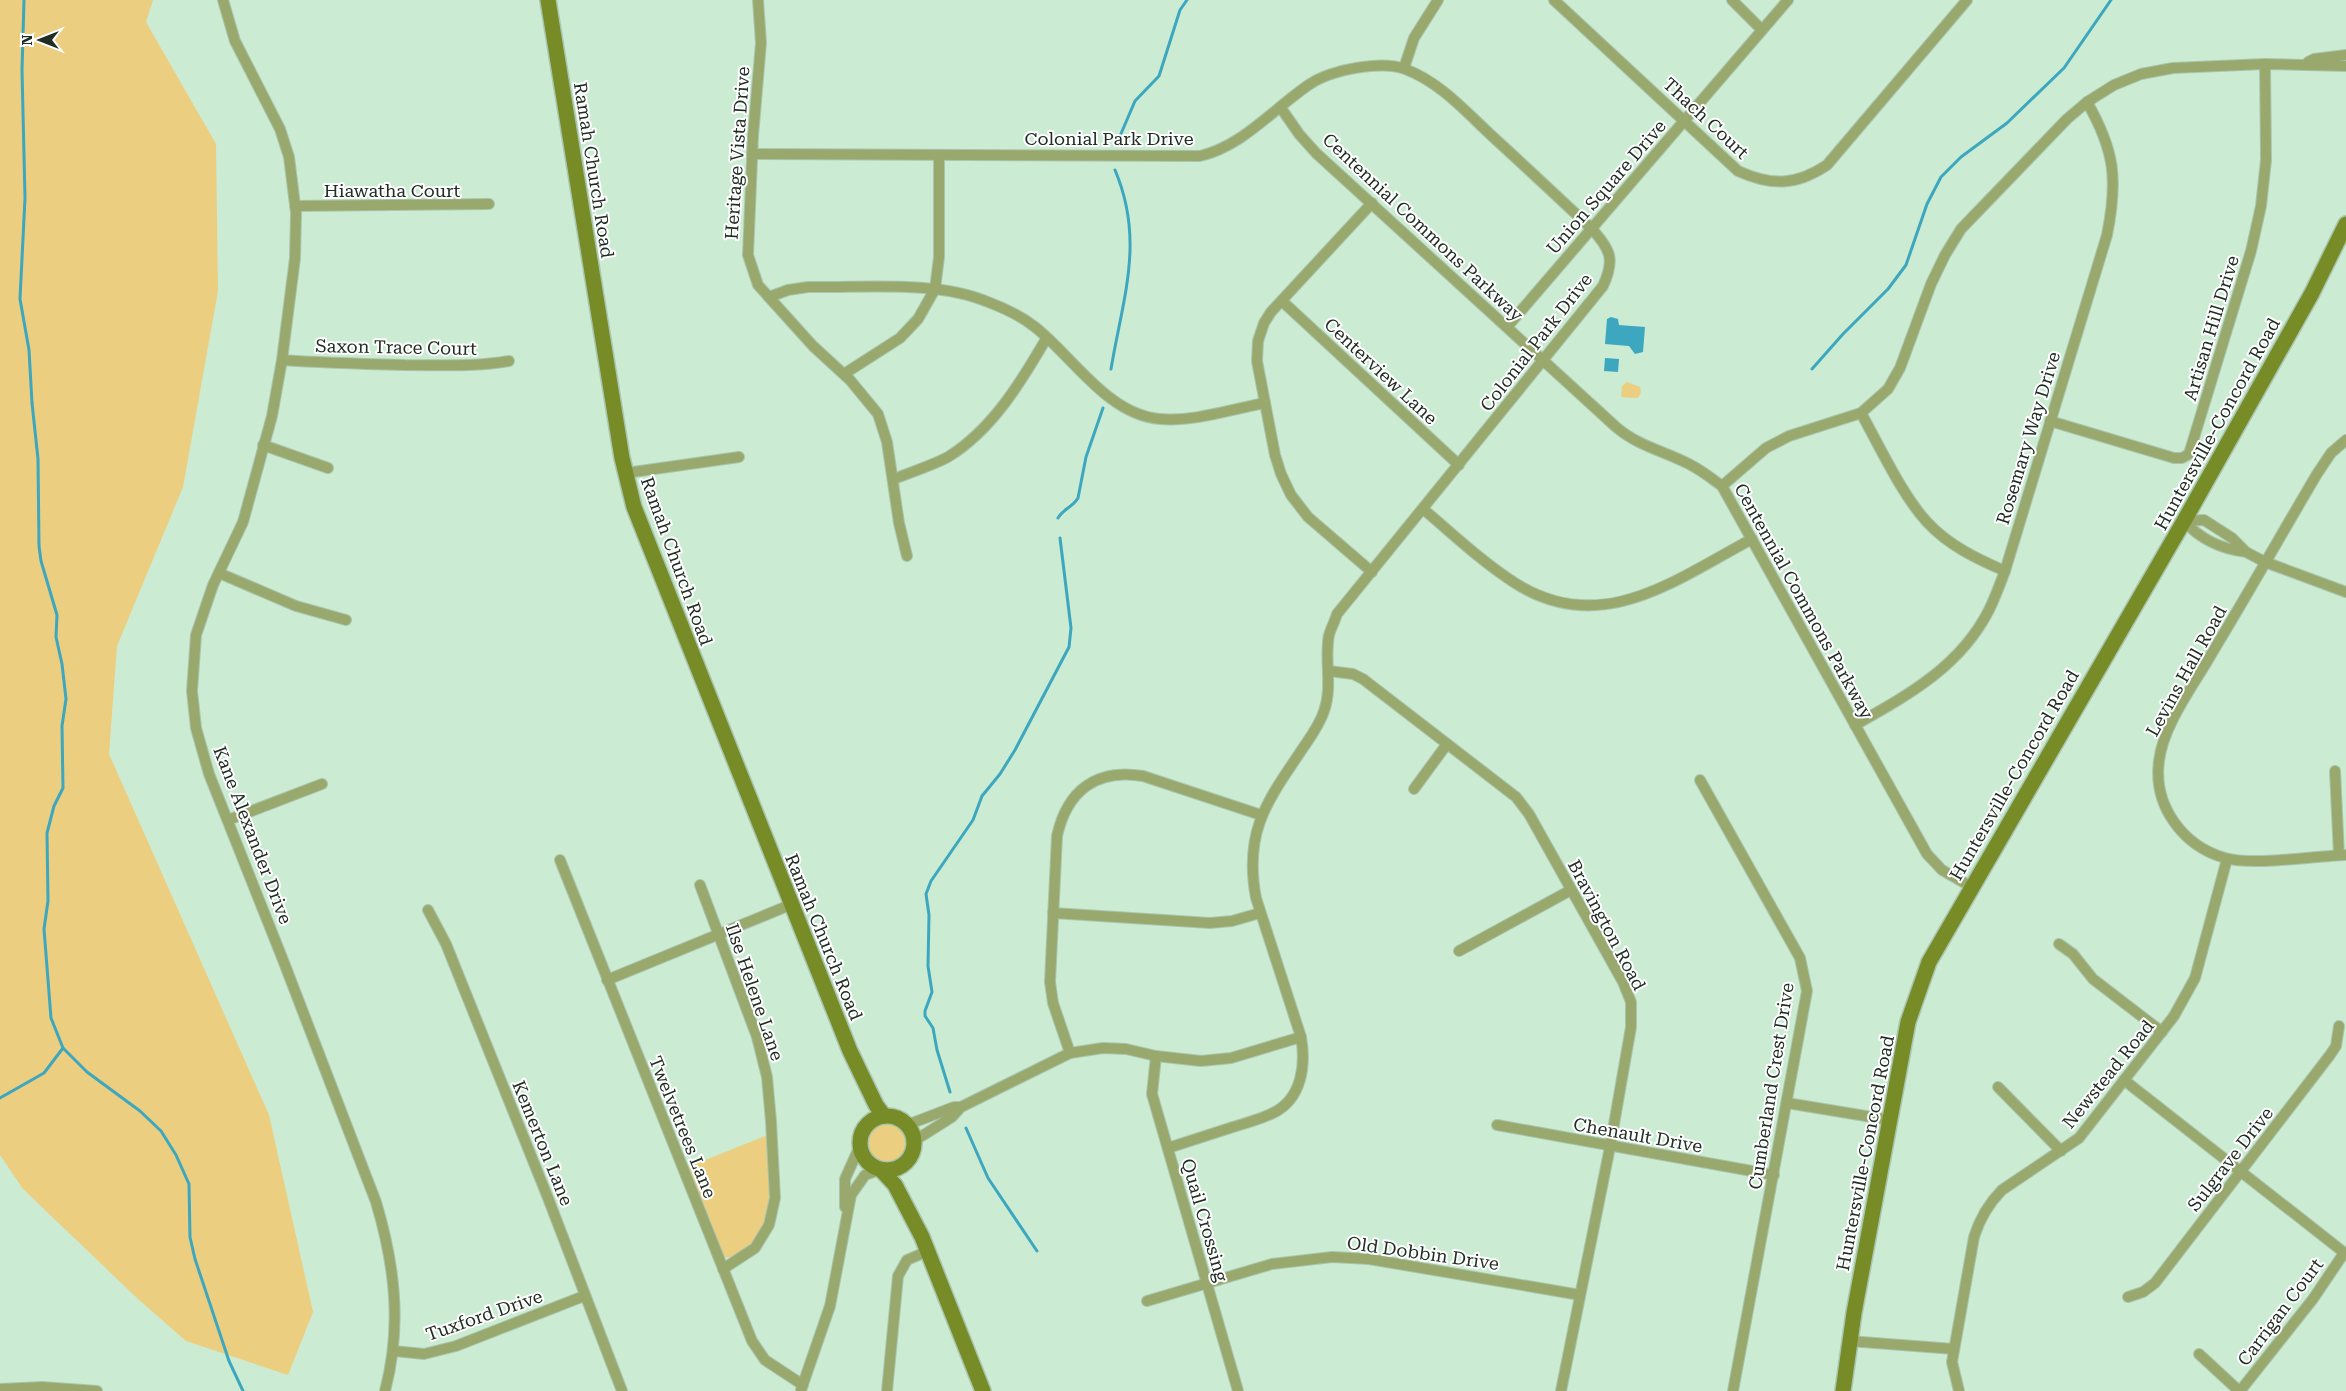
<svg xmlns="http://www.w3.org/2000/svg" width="2346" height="1391" font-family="'Roboto Serif',serif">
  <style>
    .green { fill: #ecce80 }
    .water { fill: #3ca7bf }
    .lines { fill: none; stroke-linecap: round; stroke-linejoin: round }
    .stream { stroke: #3ca7bf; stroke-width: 3 }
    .street-casing { stroke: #a9c5af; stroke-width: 12 }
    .secondary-casing { stroke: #a9c5af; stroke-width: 18 }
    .street { stroke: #99a96d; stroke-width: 10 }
    .secondary { stroke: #778c27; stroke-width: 15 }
    .labels { text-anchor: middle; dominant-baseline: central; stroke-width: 4; stroke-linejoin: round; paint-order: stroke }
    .street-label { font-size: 18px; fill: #212d24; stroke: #fff }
  </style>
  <rect width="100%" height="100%" fill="#cbebd2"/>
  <g class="green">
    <path d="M0,0h153l-7,22 70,122 2,147 -35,196 -66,159 -8,108 160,361 44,197 -25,63 -102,-34 -48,-42 -115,-110 -23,-34z"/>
    <path d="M1627,382l13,5 1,5 -3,6 -17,-1 1,-11z"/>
    <circle cx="887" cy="1143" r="27"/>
    <path d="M768,1135c1,33 11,81 -14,108 -6,6 -13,10 -19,15l-12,-1 -35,-90z"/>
  </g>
  <g class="water">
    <path d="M1611,317l7,2 1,6 26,2 -2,25 -8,2 -6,-8 -24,-2 2,-25z"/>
    <path d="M1605,358l14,1 -1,13 -14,-1z"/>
  </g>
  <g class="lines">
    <g class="stream">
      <path d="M24,0l-2,70 3,128 -5,101 9,51 3,53 6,56 1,87 2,15 16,54 -1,22 6,27 4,35 -4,27 1,62 -9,18 -7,27 1,68 -4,28 7,89 12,30 24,24 53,39 21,20 15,24 13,29 1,53 5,22 34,102 14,30"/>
      <path d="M1117,143l18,-42 24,-25 21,-66 7,-10"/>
      <path d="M1111,369c12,-72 34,-128 4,-199"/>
      <path d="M1812,369l31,-35 45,-45 18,-24 21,-61 14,-27 20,-20 46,-34 57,-55 47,-68"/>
      <path d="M1058,518c5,-9 15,-11 20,-20l8,-41 17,-49"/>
      <path d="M950,1092l-13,-42 -4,-22 -8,-12v-5l7,-19 -4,-26 1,-51 -3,-21 5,-13 42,-61 9,-24 18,-22 15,-24 54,-103 2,-19 -11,-90"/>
      <path d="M0,1098l44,-25 19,-25"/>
      <path d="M966,1128l22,50 49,73"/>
    </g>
    <defs>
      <g id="street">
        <path d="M223,0l12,41 45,88 9,28 7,56 -1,45 -13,102 -10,56 -29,106 -30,63 -17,50 -4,56 4,37 13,46 74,186 93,242c19,64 26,124 9,189"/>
        <path d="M758,0l3,43 -8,93 -5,119 10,30 55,61 37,34 28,34 9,28 12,81 8,33"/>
        <path d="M1554,0l184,171c33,15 58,15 89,-6l140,-165"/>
        <path d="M1732,0l30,30"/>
        <path d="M2308,62l6,-3 32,-4"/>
        <path d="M1404,68l10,-30 24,-38"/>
        <path d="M1281,108l18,26 17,19 300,274c22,19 48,24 73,37 12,6 22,14 33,22l205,368 15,16 28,16"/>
        <path d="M752,154l448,2c43,-10 74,-48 110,-72 21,-14 71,-24 95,-15 35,13 61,43 87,67 34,31 67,62 100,93 19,21 23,31 11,57l-266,328c-2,7 -6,14 -8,21 -5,25 4,51 -5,76 -5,16 -16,29 -25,43 -34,50 -55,80 -43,144l45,139c5,28 1,62 -28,76 -12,6 -26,10 -40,14 -22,7 -43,14 -65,21"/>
        <path d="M295,206l194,-2"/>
        <path d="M769,297l19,-7 20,-3c55,1 129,-7 180,15 16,6 33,14 47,25 38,30 73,88 125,92 34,3 72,-10 105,-16"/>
        <path d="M1282,301l177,164"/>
        <path d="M1507,327l281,-327"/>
        <path d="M282,360c41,3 82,4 123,5 35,0 69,2 104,-4"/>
        <path d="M844,374l56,-36 18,-19 17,-30 4,-32v-102"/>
        <path d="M1861,413c19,34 41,82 66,109 21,23 50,37 78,49"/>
        <path d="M2050,421l124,37h8l7,-4 62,-203 10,-45 5,-46 -1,-96"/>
        <path d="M2346,440l-15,13 -14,21c-35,59 -69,120 -105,179 -18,32 -49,72 -53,108 -6,45 24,85 66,97 29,8 89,-2 121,-3"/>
        <path d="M263,445l65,23"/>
        <path d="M626,473l113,-16"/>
        <path d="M894,479c17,-7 37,-13 54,-22 44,-27 73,-75 98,-118"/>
        <path d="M1722,486l44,-38 23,-12 72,-23 27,-24 12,-21 31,-84 14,-29 16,-26 106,-110 20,-17 27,-17 27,-11 32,-6 92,-4 81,2"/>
        <path d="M1423,509c30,25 59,53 92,74 86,55 160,-3 237,-44"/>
        <path d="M2246,552c-25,-3 -45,-12 -62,-31l20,-1 28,18 14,14 19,10 81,30"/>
        <path d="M1372,572l-64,-55 -17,-22 -10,-21 -6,-19 -18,-94 1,-20 6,-18 7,-11 101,-109"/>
        <path d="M219,573l77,33 50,14"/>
        <path d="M1329,671l24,3 10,5 153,118 13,17 94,168 8,20v25l-21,120 -49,244"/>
        <path d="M1855,725c53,-30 105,-58 134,-115 6,-12 11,-26 16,-39l102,-336c11,-55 8,-84 -20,-133"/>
        <path d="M2335,771l4,84"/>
        <path d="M1700,780l100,178 7,33 -74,400"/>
        <path d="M1414,789l33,-45"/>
        <path d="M228,820l94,-36"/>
        <path d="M560,860l192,481 13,19 38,25"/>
        <path d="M700,885l57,152 10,40 4,44 4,77 -6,27 -14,23 -32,21"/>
        <path d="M428,910l18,34 102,254 74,193"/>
        <path d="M1053,913l157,10 22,-2 28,-8"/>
        <path d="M2059,944l14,10 20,25 69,53"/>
        <path d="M1459,951l112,-61"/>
        <path d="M607,980l183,-75"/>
        <path d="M1070,1053l-17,-50 -3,-21 7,-146c10,-45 39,-68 86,-60l118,39"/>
        <path d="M1156,1056l-4,38 86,297"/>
        <path d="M2124,1080l222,174"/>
        <path d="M1998,1087l63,64"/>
        <path d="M1787,1103l103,17"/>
        <path d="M907,1125l47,-18h7"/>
        <path d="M1497,1125l277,50"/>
        <path d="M914,1141l38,-24 9,-10 109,-54 33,-5 23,1 30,7 45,5 30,-3 70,-21"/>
        <path d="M845,1207v-28l14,-31"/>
        <path d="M2128,1297l15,-5 12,-9 175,-228 6,-9 3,-20"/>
        <path d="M1147,1301l125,-37 60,-7 37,2 211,36"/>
        <path d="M1849,1341l105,8"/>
        <path d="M394,1351l30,3 32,-8 128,-50"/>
        <path d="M2199,1354l40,37"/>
        <path d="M0,1389l42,-2 55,4"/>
        <path d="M801,1390l29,-84 21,-111 14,-20 14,-5"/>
        <path d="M887,1391l11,-115 9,-16 21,-9"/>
        <path d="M1959,1391l-7,-29 22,-125c6,-19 14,-33 28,-47l77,-52 95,-122 21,-38 32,-119"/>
        <path d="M2240,1391l73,-92 31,-46"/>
      </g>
      <g id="secondary">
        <path d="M548,0l74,458 12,49 216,544 26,54 8,11"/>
        <circle cx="887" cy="1143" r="27"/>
        <path d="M882,1171l13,14 27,52 61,154"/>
        <path d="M1843,1391l11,-78 54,-291 21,-60 255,-441 128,-228 34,-69"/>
      </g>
    </defs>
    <use href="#street" class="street-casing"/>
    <use href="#secondary" class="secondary-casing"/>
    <use href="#street" class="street"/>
    <use href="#secondary" class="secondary"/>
  </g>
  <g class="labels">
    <g class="street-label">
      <text transform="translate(1706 118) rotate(43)">Thach Court</text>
      <text x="1109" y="138">Colonial Park Drive</text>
      <text transform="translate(737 153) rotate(-86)">Heritage Vista Drive</text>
      <text transform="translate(594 170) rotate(81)">Ramah Church Road</text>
      <text transform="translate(1606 187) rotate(-49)">Union Square Drive</text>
      <text x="392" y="190">Hiawatha Court</text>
      <text transform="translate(1423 227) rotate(43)">Centennial Commons Parkway</text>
      <text transform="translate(2211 328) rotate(-73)">Artisan Hill Drive</text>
      <text transform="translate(1536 342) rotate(-52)">Colonial Park Drive</text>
      <text transform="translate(396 347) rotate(1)">Saxon Trace Court</text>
      <text transform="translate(1381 371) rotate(43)">Centerview Lane</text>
      <text transform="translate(2217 424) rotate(-61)">Huntersville-Concord Road</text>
      <text transform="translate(2028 438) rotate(-73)">Rosemary Way Drive</text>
      <text transform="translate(677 561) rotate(70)">Ramah Church Road</text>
      <text transform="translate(1804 601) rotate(61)">Centennial Commons Parkway</text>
      <text transform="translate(2186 671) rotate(-61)">Levins Hall Road</text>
      <text transform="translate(2014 775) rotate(-60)">Huntersville-Concord Road</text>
      <text transform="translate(253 835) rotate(69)">Kane Alexander Drive</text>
      <text transform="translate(1607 925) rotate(62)">Bravington Road</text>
      <text transform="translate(824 937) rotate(68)">Ramah Church Road</text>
      <text transform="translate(755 992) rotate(71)">Ilse Helene Lane</text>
      <text transform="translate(2108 1074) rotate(-51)">Newstead Road</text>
      <text transform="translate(1771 1086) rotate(-81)">Cumberland Crest Drive</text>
      <text transform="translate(683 1127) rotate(68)">Twelvetrees Lane</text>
      <text transform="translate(1638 1135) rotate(10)">Chenault Drive</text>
      <text transform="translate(543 1143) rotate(68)">Kemerton Lane</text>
      <text transform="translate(1865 1153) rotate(-79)">Huntersville-Concord Road</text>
      <text transform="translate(2230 1159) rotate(-52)">Sulgrave Drive</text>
      <text transform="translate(1205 1220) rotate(74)">Quail Crossing</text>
      <text transform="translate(1423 1253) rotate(8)">Old Dobbin Drive</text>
      <text transform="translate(2280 1312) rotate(-53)">Carrigan Court</text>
      <text transform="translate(484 1315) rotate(-19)">Tuxford Drive</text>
    </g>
  </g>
  <g transform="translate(40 40) rotate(270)" stroke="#ffffff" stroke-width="4" paint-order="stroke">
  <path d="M0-4L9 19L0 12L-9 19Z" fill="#212d24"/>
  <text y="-8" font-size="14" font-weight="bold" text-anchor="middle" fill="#212d24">N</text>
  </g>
</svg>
